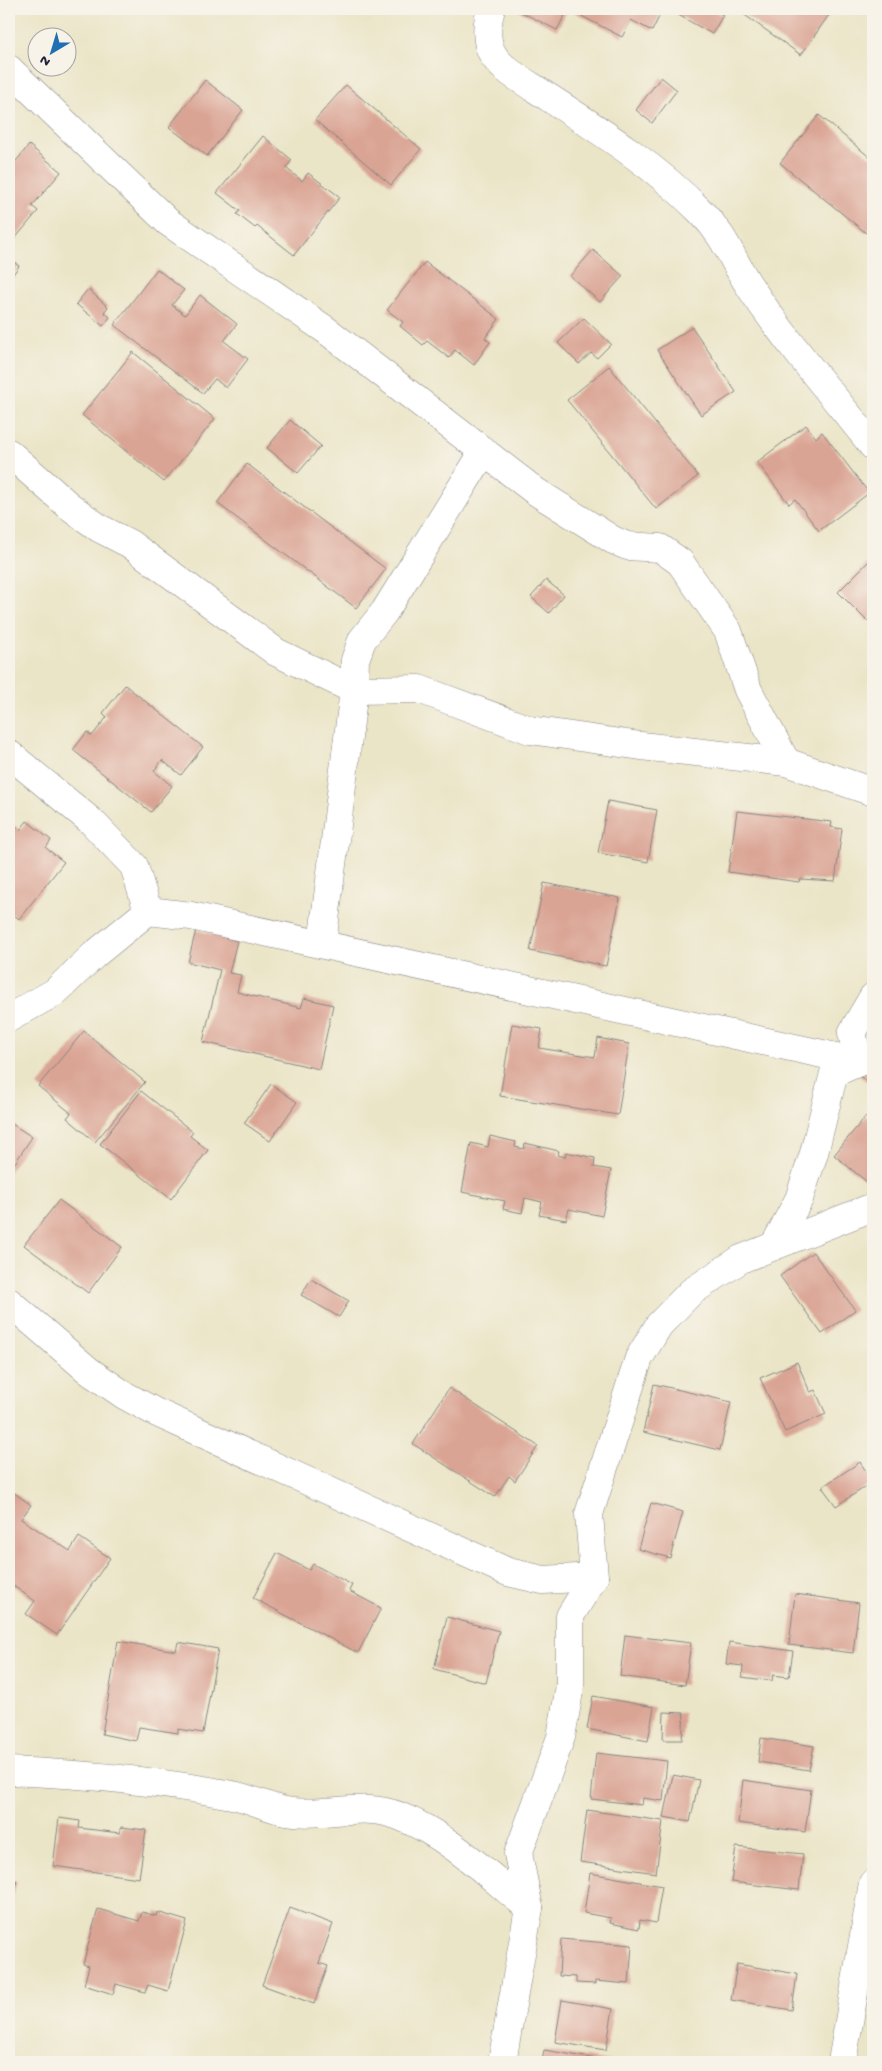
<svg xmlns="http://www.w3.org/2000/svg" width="882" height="2071" font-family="'Gochi Hand',sans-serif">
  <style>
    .building { fill: #daa494 }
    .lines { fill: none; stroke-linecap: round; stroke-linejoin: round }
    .minor-casing { stroke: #868482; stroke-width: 29 }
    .minor { stroke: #fff; stroke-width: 28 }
  </style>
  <rect width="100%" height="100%" fill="#f7f3e8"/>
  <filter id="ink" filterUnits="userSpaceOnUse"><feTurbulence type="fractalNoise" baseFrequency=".02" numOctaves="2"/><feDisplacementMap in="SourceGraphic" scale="10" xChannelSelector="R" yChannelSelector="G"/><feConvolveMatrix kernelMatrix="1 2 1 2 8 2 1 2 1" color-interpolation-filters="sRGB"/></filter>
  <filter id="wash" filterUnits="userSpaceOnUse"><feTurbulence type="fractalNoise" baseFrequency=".0096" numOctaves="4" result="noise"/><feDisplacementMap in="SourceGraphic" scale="20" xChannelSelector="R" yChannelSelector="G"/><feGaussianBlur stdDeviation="1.12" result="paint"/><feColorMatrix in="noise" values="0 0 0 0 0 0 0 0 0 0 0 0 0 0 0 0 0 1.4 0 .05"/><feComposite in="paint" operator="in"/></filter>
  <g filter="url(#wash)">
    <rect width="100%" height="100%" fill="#ebe5c8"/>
    <g id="blocks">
      <g class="building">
        <path d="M515,9h148l-11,22 -21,-11 -9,17 -54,-28 -11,21z"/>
        <path d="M677,9h35l11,6 -11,19 -37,-21z"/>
        <path d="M740,9h93l-32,46 -62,-44z"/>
        <path d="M661,77l16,13 -25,33 -16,-13z"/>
        <path d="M205,80l38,30 -36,46 -38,-29z"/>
        <path d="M346,85l75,64 -30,36 -76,-65z"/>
        <path d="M819,115l54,45v64l-7,9 -86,-70z"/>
        <path d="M263,136l29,24 -6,8 16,13 6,-8 32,24 -46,58 -37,-29 -2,2 -18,-14 3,-3 -23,-18z"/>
        <path d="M29,145l32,27 -29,34 6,5 -29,35v-83l3,3z"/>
        <path d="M593,250l30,26 -23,26 -30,-26z"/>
        <path d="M9,258l10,8 -10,14z"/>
        <path d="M425,262l74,57 -14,19 5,4 -16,23 -19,-15 -6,8 -22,-17 -4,4 -23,-19 3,-4 -16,-12z"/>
        <path d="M157,269l27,21 -12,15 13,10 15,-20 37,29 -13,17 24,18 -22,29 -11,-9 -12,14 -89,-68z"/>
        <path d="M88,289l20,18 -4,5 6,5 -7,9 -27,-22z"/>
        <path d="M584,318l27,26 -14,14 -6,-5 -12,11 -21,-21z"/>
        <path d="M692,327l44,65 -35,23 -44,-65z"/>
        <path d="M133,352l82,67 -51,63 -82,-67z"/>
        <path d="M609,366l89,110 -42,33 -89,-109z"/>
        <path d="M290,420l31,26 -23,27 -31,-25z"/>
        <path d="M806,425l10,13 6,-6 47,61 -50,38 -24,-32 -6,5 -32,-42z"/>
        <path d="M247,464l139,105 -30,39 -139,-105z"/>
        <path d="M873,557v58l-6,6 -29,-29z"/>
        <path d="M546,580l18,15 -15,18 -18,-16z"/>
        <path d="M125,685l78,62 -22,28 -19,-15 -8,11 18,15 -21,26 -78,-62 14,-18 5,4 15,-19 -4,-4z"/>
        <path d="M608,801l49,9 -9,52 -50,-9z"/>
        <path d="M737,811l95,11 -1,5 11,2 -7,52 -35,-2 -1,3 -71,-10z"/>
        <path d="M9,821l11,9 7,-9 24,19 -5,8 18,14 -45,57 -10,-8z"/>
        <path d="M544,883l76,15 -14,68 -76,-15z"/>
        <path d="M196,930l41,11 -8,32 12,2 -4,17 64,16 3,-10 29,7 -14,64 -116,-27 17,-72 -32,-8z"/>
        <path d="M512,1024l30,5 -3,19 56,9 3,-19 31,6 -11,71 -118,-19z"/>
        <path d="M84,1031l61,51 -50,60 -28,-24 4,-5 -33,-27z"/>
        <path d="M873,1057v29l-14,-10z"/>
        <path d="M271,1084l26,18 -27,39 -26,-18z"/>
        <path d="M141,1091l52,41 -3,4 18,14 -37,49 -71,-55z"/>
        <path d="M866,1116l7,6v65l-39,-32z"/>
        <path d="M9,1122l23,15 -23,35z"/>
        <path d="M490,1136l26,6 -1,5 9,2 1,-6 34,8 -1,4 7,2 1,-5 29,6 -1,9 17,3 -9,46 -33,-7 -3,11 -27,-5 3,-13 -17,-4 -3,15 -19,-4 2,-8 -43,-9 9,-49 17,4z"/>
        <path d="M59,1200l63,47 -34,46 -64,-48z"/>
        <path d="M813,1252l42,58 -33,24 -42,-58z"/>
        <path d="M311,1279l38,22 -10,16 -38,-22z"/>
        <path d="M797,1362l13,30 5,-2 11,24 -41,18 -25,-54z"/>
        <path d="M654,1384l77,18 -11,48 -77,-18z"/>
        <path d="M449,1388l89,58 -23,35 -6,-5 -14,21 -82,-53z"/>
        <path d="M860,1462l13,20 -37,24 -14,-19z"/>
        <path d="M9,1489l22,16 -10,14 49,32 9,-14 31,21 -53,77 -31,-21 9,-13 -26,-18z"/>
        <path d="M651,1503l32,9 -13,46 -32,-9z"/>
        <path d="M277,1553l32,17 4,-6 39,21 -3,6 32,17 -23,45 -105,-55z"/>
        <path d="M795,1594l64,9 -6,50 -64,-8z"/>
        <path d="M447,1617l52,14 -13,52 -52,-14z"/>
        <path d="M625,1635l66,8 -6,42 -65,-9z"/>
        <path d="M118,1641l58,10 2,-9 40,7 -15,84 -25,-4v4l-39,-6 -3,14 -34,-7z"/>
        <path d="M729,1642l64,9 -4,26 -16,-2 -1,6 -30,-4 1,-11 -17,-2z"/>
        <path d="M593,1696l61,11 -6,34 -61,-12z"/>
        <path d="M664,1712l20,1 -2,27h-19z"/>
        <path d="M761,1738l53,8 -5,24 -51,-8z"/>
        <path d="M596,1753l71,8 -4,40 -20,-3 -1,7 -51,-6z"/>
        <path d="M673,1775l26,5 -9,42 -26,-5z"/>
        <path d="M743,1780l68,10 -6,42 -67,-9z"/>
        <path d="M587,1810l76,11 -7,52 -76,-11z"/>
        <path d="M59,1818l21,3 -1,7 41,5 1,-6 25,3 -7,48 -86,-12z"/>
        <path d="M736,1847l67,7 -4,36 -68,-8z"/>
        <path d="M590,1873l72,13 -6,37 -16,-3 -1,9 -29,-6 1,-5 -27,-5z"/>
        <path d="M9,1879l8,2 -8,30z"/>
        <path d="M290,1908l43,16 -14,39 9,3 -14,38 -52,-19z"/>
        <path d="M98,1909l41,12 3,-9 14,4 1,-4 30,9 -19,70 -20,-6 -3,7 -29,-8 -3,10 -29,-9 5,-19 -6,-2z"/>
        <path d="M561,1939l71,6 -3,39 -34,-3v3l-19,-1v-6l-17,-1z"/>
        <path d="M737,1964l60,10 -5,36 -61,-10z"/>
        <path d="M562,2000l51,9 -7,41 -51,-8z"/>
        <path d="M544,2050l65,11v1h-67z"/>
      </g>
    </g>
  </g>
  <g filter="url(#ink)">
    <use href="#blocks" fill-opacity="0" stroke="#868482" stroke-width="1"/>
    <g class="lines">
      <defs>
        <g id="minor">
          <path d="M491,9c-13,45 8,57 43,79 57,37 119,75 167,124 25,25 31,48 49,75 37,56 82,107 123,159"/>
          <path d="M9,69l159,153 158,108 209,161 78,49 14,6 33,2 20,14 48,69 20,59 38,72"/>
          <path d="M9,453l59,52 31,23 31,16 146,108 78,38 65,-1 111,41 111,16 145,16 87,30"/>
          <path d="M9,754l83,68 42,44 14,45"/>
          <path d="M322,944l32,-254 1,-30 7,-20 23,-29 99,-160"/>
          <path d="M9,1018l46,-26 39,-37 54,-44 43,5 668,146"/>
          <path d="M774,1246l25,-47 15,-46 20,-80 25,-11 -7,-29 21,-36"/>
          <path d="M9,1302l80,69 35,24 31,17 353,160 35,8 51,-3"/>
          <path d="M9,1771c74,3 149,10 223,24 18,3 36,13 54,16 38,7 76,-10 113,5 49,19 89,59 130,92"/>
          <path d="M502,2062l27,-154 -11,-54 43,-117 9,-51v-70l24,-39 -5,-63 50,-156 20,-33 32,-33 50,-33 132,-52"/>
          <path d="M842,2062l31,-179"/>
        </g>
      </defs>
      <use href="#minor" class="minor-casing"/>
      <use href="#minor" class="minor"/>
    </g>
  </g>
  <rect width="882" height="2071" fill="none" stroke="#f7f3e8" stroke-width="30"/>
  <g transform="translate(52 52) rotate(218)"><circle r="24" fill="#f7f3e8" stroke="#a29fa3"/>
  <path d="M0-4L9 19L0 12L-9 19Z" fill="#1f6fb2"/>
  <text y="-8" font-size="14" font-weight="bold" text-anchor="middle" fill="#22223b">N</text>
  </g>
</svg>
